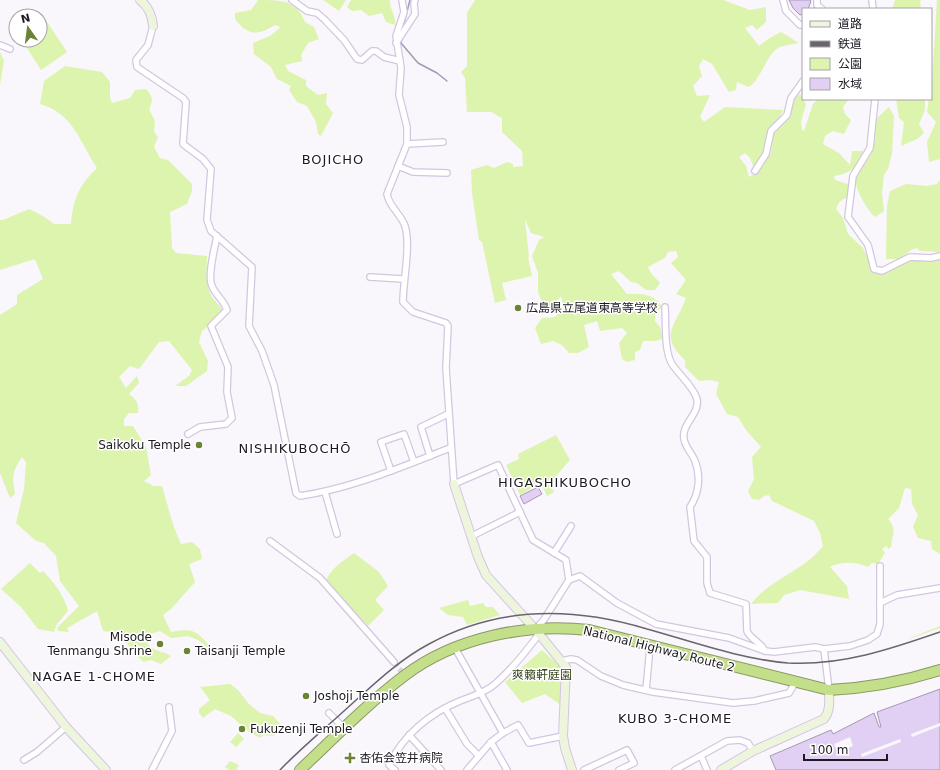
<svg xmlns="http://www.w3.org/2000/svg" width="940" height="770" font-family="'DejaVu Sans','Noto Sans JP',sans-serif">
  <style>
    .green { fill: #ddf4af }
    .water { fill: #e1d0f3; stroke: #a699b4 }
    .pier { fill: #f9f6fc }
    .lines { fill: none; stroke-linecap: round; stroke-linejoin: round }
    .stream { stroke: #a699b4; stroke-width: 1.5 }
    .street-tunnel { stroke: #d8d5db; stroke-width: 5.5; stroke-dasharray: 5.5 3; stroke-linecap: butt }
    .street-casing { stroke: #d3c6e3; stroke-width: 8 }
    .secondary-casing { stroke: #d3c6e3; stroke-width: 10 }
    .highway-casing { stroke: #8a9966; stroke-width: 12 }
    .street { stroke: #fff; stroke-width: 5.5 }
    .secondary { stroke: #edf5dc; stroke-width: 8 }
    .highway { stroke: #c4df8a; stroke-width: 10 }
    .rail { stroke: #69646d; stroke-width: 1.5 }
    .poi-dot { fill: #6c8234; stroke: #fff; stroke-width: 1.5 }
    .labels { text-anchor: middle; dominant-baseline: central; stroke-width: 3; stroke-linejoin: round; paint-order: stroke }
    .poi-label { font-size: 12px; fill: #1d1822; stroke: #fff; text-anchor: start }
    .street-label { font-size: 12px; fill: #1d1822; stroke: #fff }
    .park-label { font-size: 12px; fill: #39441d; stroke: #fff }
    .neighbourhood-label { font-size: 13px; letter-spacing: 1px; fill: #1d1822; stroke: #fff }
  </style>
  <rect width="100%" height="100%" fill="#f9f6fc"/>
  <g class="green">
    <path d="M258,0c23,0 39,0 47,22l9,5 5,12 -11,4 -7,12 1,6 -17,4 3,6 18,9v6l12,9 9,-2 -1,11 7,9 -12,23 -3,-2 -2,-12 -9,-16 -10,-4 -8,-12 2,-4 -14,-7 -6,-12 -17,-13 -1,-11 17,-7 11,-9 -6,-2c-18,11 -27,11 -40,-6v-6l16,-3z"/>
    <path d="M323,0h23l-7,11z"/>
    <path d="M351,0h39c-1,9 6,14 5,25l-9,-3 -4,-9 -13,3 -8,-6 -9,1 -5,-4z"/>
    <path d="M475,0h248l27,10 16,-3v15l-9,8 -5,-5 -7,3 14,18 9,-7 13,-7 18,11c-6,1 -13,2 -19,4 -13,5 -19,33 -31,40l-12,-5 -1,8 -7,2 -17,-28 -9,-5 -4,7 3,10 -9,10 4,10 13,-1 -10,22 4,5 21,-15 58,3 -18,40 -11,18 -4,-10 -5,-5 -6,4 7,9 3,11 9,-5 13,-19 3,-21 15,-16 4,-17 7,-5 6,10 -5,18 1,8 2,1 9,-27 5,-5h31l-6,8 2,7 6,6 -7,14 -11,-3 -8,5 -2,8 16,9 11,12 2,-14h11c-5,17 -12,22 -29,25l1,4 13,4v13l-9,5 -3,7 7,9 5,16 15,14 10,22 9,2 28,-13 30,-1v296l-8,-5 -1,-8 -13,-3 -5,-11 5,-12 -6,-11 -1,-15 -6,-1 -6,20 -11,11c7,8 6,11 4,21 -1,4 1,5 -3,9l-3,-3 -4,3 3,4 -7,11 -6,-1 -4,4c-12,-5 -26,-6 -38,0l17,19 2,13 -49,-9 -16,5 -6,8 -27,1c19,-25 53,-33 72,-58l-3,-13 -6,-12 -42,-20 -3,-6 -5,1 -5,4 -7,-1 -4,-8 6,-12 -2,-22 9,-10 -15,-17 -8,-13 -11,-3 -11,-20 3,-12 -9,-2 -11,1 -14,-14v-7c-28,-26 -8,-35 1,-62l-10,-4 10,-14 -15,-17 7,-6 -2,-6 -8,1 -3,6 -17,9 3,6 9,10 -5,7h-9l-9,-7 -6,-1 -12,-11 -8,3 16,20c14,-1 29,0 35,14l-7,3v10l5,6 3,12 -8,2h-12l-3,9 -5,2v8l-8,2 -5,-3 -3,-16 8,-10 -5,-5 -22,3 -3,-10 -13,4 5,22 -11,6h-9l-7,-8 -9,-4 -12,3 -6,-16 7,-10 13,-1 9,-10 -3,-11 -6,8 -10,6 -7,-18v-19l-6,-17 7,-16 5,-3 -13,-4 -6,-14 4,38h-1l4,19 -30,7 4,17 -11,3 -13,-61 -3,-2 -7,-47 -1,-23 16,-5 7,3 13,-6 6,2v3l10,-1 -1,-15 -20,-19v-14l-11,-6h-24l-2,-34 -4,-6 6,-6v-53z"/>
    <path d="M895,0h27l-2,1 1,8h-29z"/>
    <path d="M937,0h3v159l-11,3 -2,-20 9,-20 -9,-10 2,-13h2z"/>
    <path d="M40,18l5,1 22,33 -26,18 -19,-30h18z"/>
    <path d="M0,52l4,9 -4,24z"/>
    <path d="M65,66l37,6 8,10v16l2,5 18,-5 5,-8 11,-1c6,6 8,12 3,20l6,12 -1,11 4,5 -4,10 6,11 8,2 24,24v7l-5,13 -17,8 2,36 4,5 31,3c0,13 -2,28 4,39 4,8 10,10 13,18l-22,18 -3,11 9,19 -1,10 -21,15h-11l14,-10 3,-6 -23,-29 -10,1 -20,27 -9,-3 -11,11 7,11 11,-12 2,7 -10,11c8,6 10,10 9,19h-9l-5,6v7h9l13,21 5,28 -7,6 10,5h8c6,20 10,39 19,58l11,-2 8,7 2,10 -13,5 6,18 -24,27 -8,6 8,17c27,-5 25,1 43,18l-4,1 -6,-7 -8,-5 -8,-3 -17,2 -11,-7c-7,2 -12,3 -13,12 8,10 15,7 24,13l-10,8 -10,-4 -8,2 -15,-17 -7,-12 -18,-2 -6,-20 -30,17 2,4 -11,-1 -1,-3 22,-22 -19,-25 -4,-25 -12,-13 -8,-2 -20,-18 8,-34 2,-27 -4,-5c-10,15 -10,19 -7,37l-5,4 -10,-25v-158l17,-11v-9l26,-16 -8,-20 -35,11v-50h3l26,-11 14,7 11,8h17c2,-24 8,-39 26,-56 -17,-26 -24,-55 -57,-64l4,-23z"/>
    <path d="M896,99h29v11l-6,14 5,9 -7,6 -16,7 3,-24 -5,-4z"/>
    <path d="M889,107l5,9 -2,38 -4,15 -4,6 -2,18 2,18 -9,6c-7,-6 -23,-32 -19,-41 3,-7 10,-13 14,-20 6,-12 6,-25 6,-37z"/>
    <path d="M940,180v72l-20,-1 -3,-3 -6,2 -11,9h-14l1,-53 3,-15 16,-7 21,2 10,-2z"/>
    <path d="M556,435l14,25 -20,23 4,9 -7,4 -6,-13 -21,12 -14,-30 13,-6 -1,-5z"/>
    <path d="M354,553l25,19 9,14 -13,14 9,10 -16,16 -42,-45c4,-12 18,-21 28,-28z"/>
    <path d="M30,563l10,10 3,-2c10,10 22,26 25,40l-11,13 -3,8 -16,-3 -17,-22 -20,-18z"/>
    <path d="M468,600l2,6 13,-3 3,4h7l7,8 -33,10 -4,-8 -15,-2 -9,-7z"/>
    <path d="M940,626v2l-31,11 1,-1z"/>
    <path d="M542,650l22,20 -3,35 -16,-11 -23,9 -17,-21z"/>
    <path d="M230,684l8,6 11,14 11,9 13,3 10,11 -4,6 -2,-1 -4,4 -9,-1 -4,3 -11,-6 -18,-16 -16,-7 -12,9 -4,-5v-4l11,-9 -10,-13z"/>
    <path d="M238,733l6,6 -8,8 -6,-5z"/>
    <path d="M230,761l9,4 -3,5h-7l-4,-3z"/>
  </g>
  <g class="water">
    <path d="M789,0h21l1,1 -3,8h-5v5l-3,1 -7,-7z"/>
    <path d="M538,487l4,7 -18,10 -4,-8z"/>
    <path d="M940,689v81h-164l-6,-14 61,-26 2,4 41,-21 5,14h2l-4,-15z"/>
  </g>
  <g class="pier">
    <path d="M940,723v3l-28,11 -1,-3z"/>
    <path d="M850,737l3,9 -15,6 -4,-8z"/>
    <path d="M900,739l1,3 -39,15 -1,-3z"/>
  </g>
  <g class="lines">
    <g class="stream">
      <path d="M403,27l7,-27"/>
      <path d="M402,37l-1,6 17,20 19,10 10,8"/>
    </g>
    <path class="street-tunnel" d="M394,662l7,9"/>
    <defs>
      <g id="street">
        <path d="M292,0l15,11 10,2 8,7 19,20 13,19 5,1 10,-9h4l8,6 16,4"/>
        <path d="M402,0l2,12 -8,24 5,32 -2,27 8,32v17l-20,50c2,13 14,20 18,32 6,20 -2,55 -2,76l10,10 33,11 2,3 -2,42 8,116 44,-19 35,75 33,20 3,20"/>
        <path d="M783,0l3,11 14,14h3"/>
        <path d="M817,0v5l5,4"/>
        <path d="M872,0l1,9"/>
        <path d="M153,26l-5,19 -12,15 1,7 46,31 3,4 -3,42 20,15 8,10 -4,51 4,11 41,36 -3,59 13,25 12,34 22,108 4,3c53,-8 101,-29 150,-48"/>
        <path d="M396,43l19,-29 -1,-11 1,-3"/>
        <path d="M0,45l10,4"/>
        <path d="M875,99l-5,49 -17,28 -5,41 20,28 6,24 8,2 28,-14 21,1 9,-2"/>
        <path d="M407,144l36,-2"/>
        <path d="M398,166l15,6 34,1"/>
        <path d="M755,171l11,-17 5,-23 16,-16 4,-17 12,-17"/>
        <path d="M370,277l33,2"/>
        <path d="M665,307c1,16 -1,44 7,57 7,11 21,22 25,35 3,15 -16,25 -13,40 1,8 8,14 11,22 6,15 4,33 -5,46l4,34 13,16v26l3,10 36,11 1,27c3,8 14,11 18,20"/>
        <path d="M188,434l12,-7 26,-3 6,-6 -5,-26 1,-25 -17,-41 16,-16c-3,-10 -11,-14 -15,-24 -5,-10 3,-39 5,-50"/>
        <path d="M430,456l-9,-29 27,-13"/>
        <path d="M391,471l-10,-29 23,-8 10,28"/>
        <path d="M325,492l12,42"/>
        <path d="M472,536l48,-24"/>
        <path d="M270,541l50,37 74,84"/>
        <path d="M554,553l17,-27"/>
        <path d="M880,566v37l17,-8 43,-7"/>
        <path d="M536,628l7,-7 26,-41 11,-4 37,27 39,21 73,14 36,13 9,1 41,-5 9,2 26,-3 18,-6 9,-6 3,-10v-21"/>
        <path d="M455,648l48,85 -12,9 -24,28"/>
        <path d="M824,649l5,41"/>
        <path d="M562,661l9,-2 6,1 24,16 22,9 30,7 80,11 21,-2 35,-8 6,-10"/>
        <path d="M646,690l4,-43"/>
        <path d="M445,708l22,36 12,12"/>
        <path d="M329,713l16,16"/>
        <path d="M503,733l15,-8 11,18 34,-7"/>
        <path d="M409,735l32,35"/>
        <path d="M491,742l16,28"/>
        <path d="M701,756l6,14"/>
        <path d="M24,760l13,-8 29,-25"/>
        <path d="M152,770l20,-39 -3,-24"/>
        <path d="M395,770l-6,-5c14,-30 41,-52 71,-64 12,-5 25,-8 35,-17 14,-12 33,-35 44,-50"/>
        <path d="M584,770l43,-20 7,13 -15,7"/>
        <path d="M675,770l52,-29 13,-1 8,3 5,8"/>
      </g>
      <g id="secondary">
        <path d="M140,0c9,7 12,15 13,26"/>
        <path d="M454,484l24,73 8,18 49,54 31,38 -3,69 2,12 7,22"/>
        <path d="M0,642l66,85 40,43"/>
        <path d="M721,770l32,-19 71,-32c7,-9 5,-18 5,-29"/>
      </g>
      <path id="highway" d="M300,770c34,-32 67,-66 104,-94 51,-39 123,-53 185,-46l240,60c40,-2 73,-8 111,-20"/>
    </defs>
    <use href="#street" class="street-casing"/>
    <use href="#secondary" class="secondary-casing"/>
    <use href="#highway" class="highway-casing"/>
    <use href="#street" class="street"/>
    <use href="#secondary" class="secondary"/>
    <use href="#highway" class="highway"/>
    <path class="rail" d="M280,770c20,-21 42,-39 64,-59 27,-24 53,-50 85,-67 69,-38 145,-37 218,-15 47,13 93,30 141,34 53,3 103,-14 152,-31"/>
  </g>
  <g class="poi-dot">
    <circle cx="518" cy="308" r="4"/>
    <circle cx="199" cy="445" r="4"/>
    <circle cx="160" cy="644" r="4"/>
    <circle cx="187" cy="651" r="4"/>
    <circle cx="306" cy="696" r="4"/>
    <circle cx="242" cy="729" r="4"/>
    <path d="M348 752h4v4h4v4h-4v4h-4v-4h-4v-4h4z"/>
  </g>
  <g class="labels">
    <g class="poi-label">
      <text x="526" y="308">広島県立尾道東高等学校</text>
      <text x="191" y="445" text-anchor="end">Saikoku Temple</text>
      <text x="152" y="637" text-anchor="end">Misode<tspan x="152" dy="14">Tenmangu Shrine</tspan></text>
      <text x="195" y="651">Taisanji Temple</text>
      <text x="314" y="696">Joshoji Temple</text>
      <text x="250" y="729">Fukuzenji Temple</text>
      <text x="359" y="758">杏佑会笠井病院</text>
    </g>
    <g class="street-label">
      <text transform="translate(659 649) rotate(14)">National Highway Route 2</text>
    </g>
    <g class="park-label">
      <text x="542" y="675">爽籟軒庭園</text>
    </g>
    <g class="neighbourhood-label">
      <text x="333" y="159">BOJICHO</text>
      <text x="295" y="448">NISHIKUBOCHŌ</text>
      <text x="565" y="482">HIGASHIKUBOCHO</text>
      <text x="94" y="676">NAGAE 1-CHOME</text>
      <text x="675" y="718">KUBO 3-CHOME</text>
    </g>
  </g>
  <rect x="802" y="8" width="130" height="92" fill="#ffffff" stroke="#a5a3a7"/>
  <rect x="810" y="21" width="20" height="6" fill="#edf5dc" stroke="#a5a3a7"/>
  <text x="838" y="28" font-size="12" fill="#1d1822">道路</text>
  <rect x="810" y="41" width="20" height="6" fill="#69646d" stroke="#a5a3a7"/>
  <text x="838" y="48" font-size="12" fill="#1d1822">鉄道</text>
  <rect x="810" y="58" width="20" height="12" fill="#ddf4af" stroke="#a5a3a7"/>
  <text x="838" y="68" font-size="12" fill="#1d1822">公園</text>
  <rect x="810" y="78" width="20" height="12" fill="#e1d0f3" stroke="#a5a3a7"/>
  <text x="838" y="88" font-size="12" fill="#1d1822">水域</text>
  <g transform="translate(28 28) rotate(346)"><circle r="19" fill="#ffffff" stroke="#a5a3a7"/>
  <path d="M0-3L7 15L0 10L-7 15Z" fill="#6c8234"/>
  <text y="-6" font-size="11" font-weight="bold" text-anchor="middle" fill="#1d1822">N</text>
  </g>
  <path d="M804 754v6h83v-6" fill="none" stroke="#1d1822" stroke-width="2"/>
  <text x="810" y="754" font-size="12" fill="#1d1822" stroke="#ffffff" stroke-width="3" paint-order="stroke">100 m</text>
</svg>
